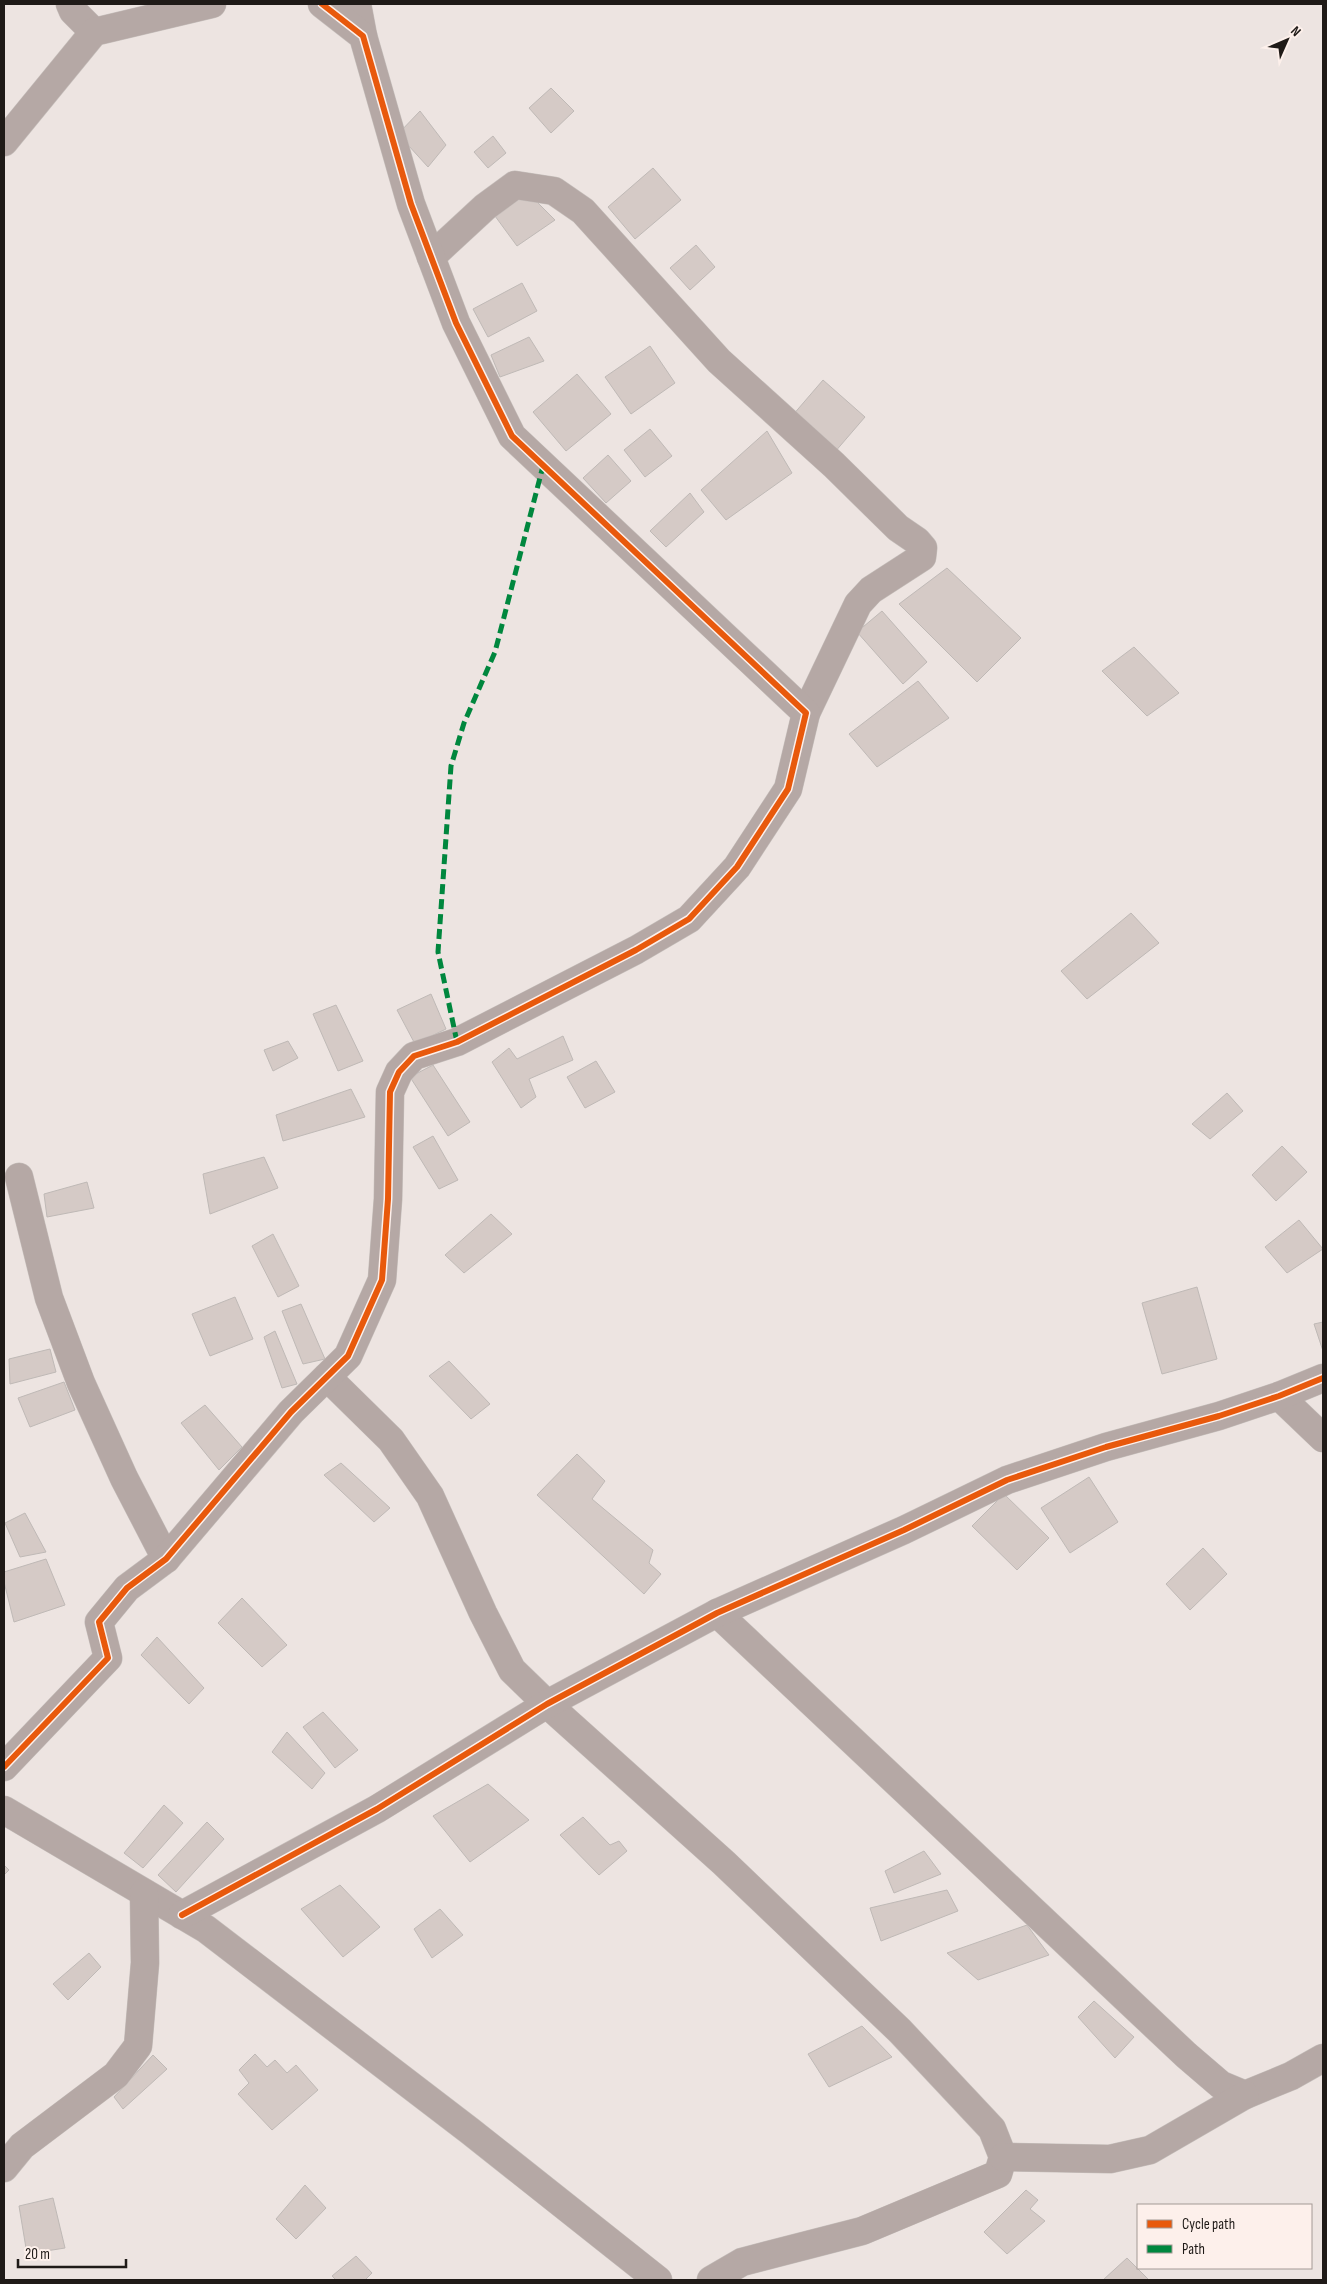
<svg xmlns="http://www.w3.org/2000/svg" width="1327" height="2284" font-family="'Sofia Sans Condensed',sans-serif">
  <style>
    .building { fill: #d5cac6; stroke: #bfb9b6 }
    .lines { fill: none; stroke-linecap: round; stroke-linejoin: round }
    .minor-casing { stroke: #c7c0bd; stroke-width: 29 }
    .minor { stroke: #b5a8a5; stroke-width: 28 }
    .quiet { stroke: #00873e; stroke-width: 5; stroke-dasharray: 10 5; stroke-linecap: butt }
    .cycleway-casing { stroke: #fdf0eb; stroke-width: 9 }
    .cycleway { stroke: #e8590c; stroke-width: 6 }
  </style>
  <rect width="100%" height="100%" fill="#ede4e1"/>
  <g class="building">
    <path d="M551,88l23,23 -23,22 -22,-25z"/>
    <path d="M420,111l26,34 -18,22 -30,-33z"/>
    <path d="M493,136l13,17 -18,15 -14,-16z"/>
    <path d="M653,168l28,32 -46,39 -27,-32z"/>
    <path d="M523,188l32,32 -38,26 -22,-30z"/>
    <path d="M696,245l19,22 -25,23 -20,-22z"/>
    <path d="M522,283l15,28 -49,26 -15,-28z"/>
    <path d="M529,337l15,24 -44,16 -9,-22z"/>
    <path d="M650,346l25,37 -44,31 -26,-37z"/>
    <path d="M577,374l34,40 -45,37 -33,-39z"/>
    <path d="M823,380l42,37 -31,36 -42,-37z"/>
    <path d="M650,429l22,27 -27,21 -21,-27z"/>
    <path d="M767,431l25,42 -66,47 -25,-30z"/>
    <path d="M608,455l23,26 -25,22 -23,-25z"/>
    <path d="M690,493l14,19 -38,35 -16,-16z"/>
    <path d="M947,568l74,70 -44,44 -78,-78z"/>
    <path d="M882,611l45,51 -24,22 -46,-52z"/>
    <path d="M1134,647l45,46 -32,23 -45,-45z"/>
    <path d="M918,681l31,37 -72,49 -28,-33z"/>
    <path d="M1131,913l28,30 -72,56 -26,-28z"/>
    <path d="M431,994l15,35 -31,15 -18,-34z"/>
    <path d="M336,1005l27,56 -25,10 -25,-57z"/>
    <path d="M563,1036l10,24 -44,19 7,18 -15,11 -29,-46 17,-14 8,11z"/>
    <path d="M288,1041l10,17 -25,13 -9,-21z"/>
    <path d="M596,1061l19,31 -30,16 -18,-31z"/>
    <path d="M433,1065l37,57 -22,14 -38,-59z"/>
    <path d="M351,1089l14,28 -82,24 -7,-26z"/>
    <path d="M1227,1093l16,18 -33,28 -18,-15z"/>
    <path d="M433,1136l25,44 -19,9 -26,-42z"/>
    <path d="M1282,1146l25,26 -31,29 -24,-26z"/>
    <path d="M264,1157l14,31 -68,26 -7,-40z"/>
    <path d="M87,1182l7,26 -47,9 -3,-23z"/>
    <path d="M491,1214l21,20 -48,39 -19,-18z"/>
    <path d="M1299,1220l24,29 -36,24 -22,-26z"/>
    <path d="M273,1234l26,52 -21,11 -26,-51z"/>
    <path d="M1197,1287l20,72 -55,15 -20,-71z"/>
    <path d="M235,1297l18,42 -43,17 -18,-42z"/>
    <path d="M301,1304l24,55 -22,5 -21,-53z"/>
    <path d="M1323,1322v29l-9,-27z"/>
    <path d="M275,1331l22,53 -15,4 -18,-51z"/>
    <path d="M50,1349l6,23 -46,12 -1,-25z"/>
    <path d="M449,1361l41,43 -19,15 -42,-43z"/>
    <path d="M64,1382l11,28 -45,17 -12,-29z"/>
    <path d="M205,1405l37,42 -23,23 -38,-47z"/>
    <path d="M577,1454l28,27 -13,18 61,51 -4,13 12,11 -17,20 -107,-99z"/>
    <path d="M341,1463l49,45 -16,14 -50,-47z"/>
    <path d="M1089,1477l29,45 -48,31 -29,-45z"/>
    <path d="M1004,1494l45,44 -32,32 -45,-44z"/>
    <path d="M25,1513l21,39 -26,5 -15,-34z"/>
    <path d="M1203,1548l24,26 -37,36 -24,-26z"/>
    <path d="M46,1559l19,46 -51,17 -10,-40v-10z"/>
    <path d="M242,1598l45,47 -25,22 -44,-44z"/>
    <path d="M157,1637l47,51 -15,16 -48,-49z"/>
    <path d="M323,1712l35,38 -23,18 -32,-41z"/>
    <path d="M287,1732l38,41 -13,16 -40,-37z"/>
    <path d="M488,1784l41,36 -59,42 -37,-46z"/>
    <path d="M164,1805l19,18 -40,45 -19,-15z"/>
    <path d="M583,1817l27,28 9,-4 8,10 -28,24 -39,-40z"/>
    <path d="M207,1822l17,17 -48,53 -18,-17z"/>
    <path d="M924,1851l17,23 -47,19 -9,-22z"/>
    <path d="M4,1865l5,5 -5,5z"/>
    <path d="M340,1885l40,42 -37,30 -42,-48z"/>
    <path d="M947,1890l11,21 -77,30 -11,-33z"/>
    <path d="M440,1909l23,26 -31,23 -18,-29z"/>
    <path d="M1027,1925l22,30 -71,25 -31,-27z"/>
    <path d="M89,1953l12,14 -33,33 -15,-16z"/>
    <path d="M1094,2001l40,36 -19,21 -37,-41z"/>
    <path d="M862,2026l30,31 -63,30 -21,-33z"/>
    <path d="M255,2054l12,13 8,-7 12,13 9,-8 22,25 -46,40 -34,-36 11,-11 -10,-13z"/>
    <path d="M153,2055l14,14 -44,40 -9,-12z"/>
    <path d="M305,2185l21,23 -30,31 -20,-20z"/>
    <path d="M1026,2190l12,10 -8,9 15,12 -38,33 -23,-22z"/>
    <path d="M53,2198l12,50 -38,6 -8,-48z"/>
    <path d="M356,2256l16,17 -7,7h-29l-4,-4z"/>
    <path d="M1127,2258l22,22h-46z"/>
  </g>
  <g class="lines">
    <defs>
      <g id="minor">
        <path d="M70,4l3,7 21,21"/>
        <path d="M357,4l6,32"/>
        <path d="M4,142l90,-110 118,-28"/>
        <path d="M431,257l54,-50 30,-22 39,6 29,20 136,150 115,104 64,63 19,13 6,7 -1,9 -51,33 -13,14 -52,109"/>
        <path d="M19,1177l30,121 32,85 43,95 42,81"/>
        <path d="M327,1377l64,63 39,56 53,117 29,57 35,34 177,159 176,168 92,98 11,28 -5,17 -136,57 -120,31 -31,18"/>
        <path d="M1279,1396l44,42"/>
        <path d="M717,1613l469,442 35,30 24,10 46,-19 32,-18"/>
        <path d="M4,1767l104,-109 -9,-36 28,-34 39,-29 125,-147 57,-56 34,-76 6,-81 2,-107 9,-20 15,-16 43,-14 179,-92 53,-31 48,-52 51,-78 18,-76 -294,-277 -56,-113 -45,-119 -48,-168 -41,-32"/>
        <path d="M4,1810l202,119 264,202 188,149"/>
        <path d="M182,1915l195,-106 170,-105 170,-91 187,-83 103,-50 99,-33 113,-31 60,-20 44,-18"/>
        <path d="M1003,2157l107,2 40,-9 95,-55"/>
        <path d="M4,2168l18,-22 94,-71 22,-29 7,-83 -1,-70"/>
      </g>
    </defs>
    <use href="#minor" class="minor-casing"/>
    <use href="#minor" class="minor"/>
    <path class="quiet" d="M457,1042l-19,-90 13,-186 13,-43 31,-71 48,-186"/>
    <defs>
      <g id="cycleway">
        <path d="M4,1767l104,-109 -9,-36 28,-34 39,-29 125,-147 57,-56 34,-76 6,-81 2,-107 9,-20 15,-16 43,-14 179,-92 53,-31 48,-52 51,-78 18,-76 -294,-277 -56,-113 -45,-119 -48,-168 -41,-32"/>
        <path d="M182,1915l195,-106 170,-105 170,-91 187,-83 103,-50 99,-33 113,-31 60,-20 44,-18"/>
      </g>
    </defs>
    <use href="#cycleway" class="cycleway-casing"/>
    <use href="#cycleway" class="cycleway"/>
  </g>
  <rect width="1327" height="2284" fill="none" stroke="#1f1a17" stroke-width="10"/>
  <rect x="1137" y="2204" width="175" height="65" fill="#fdf0eb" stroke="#a49a96"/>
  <rect x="1147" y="2220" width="25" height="8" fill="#e8590c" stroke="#a49a96"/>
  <text x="1182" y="2229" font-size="15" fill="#1f1a17">Cycle path</text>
  <rect x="1147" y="2245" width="25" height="8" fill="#00873e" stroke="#a49a96"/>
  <text x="1182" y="2254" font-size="15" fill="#1f1a17">Path</text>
  <g transform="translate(1287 40) rotate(45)" stroke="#fdf0eb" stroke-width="4" paint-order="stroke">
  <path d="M0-4L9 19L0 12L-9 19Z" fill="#1f1a17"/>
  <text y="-8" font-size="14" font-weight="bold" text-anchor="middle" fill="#1f1a17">N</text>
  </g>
  <path d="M18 2259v8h108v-8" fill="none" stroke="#1f1a17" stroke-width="2.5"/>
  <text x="25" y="2259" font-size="15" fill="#1f1a17" stroke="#fdf0eb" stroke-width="4" paint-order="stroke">20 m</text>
</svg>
